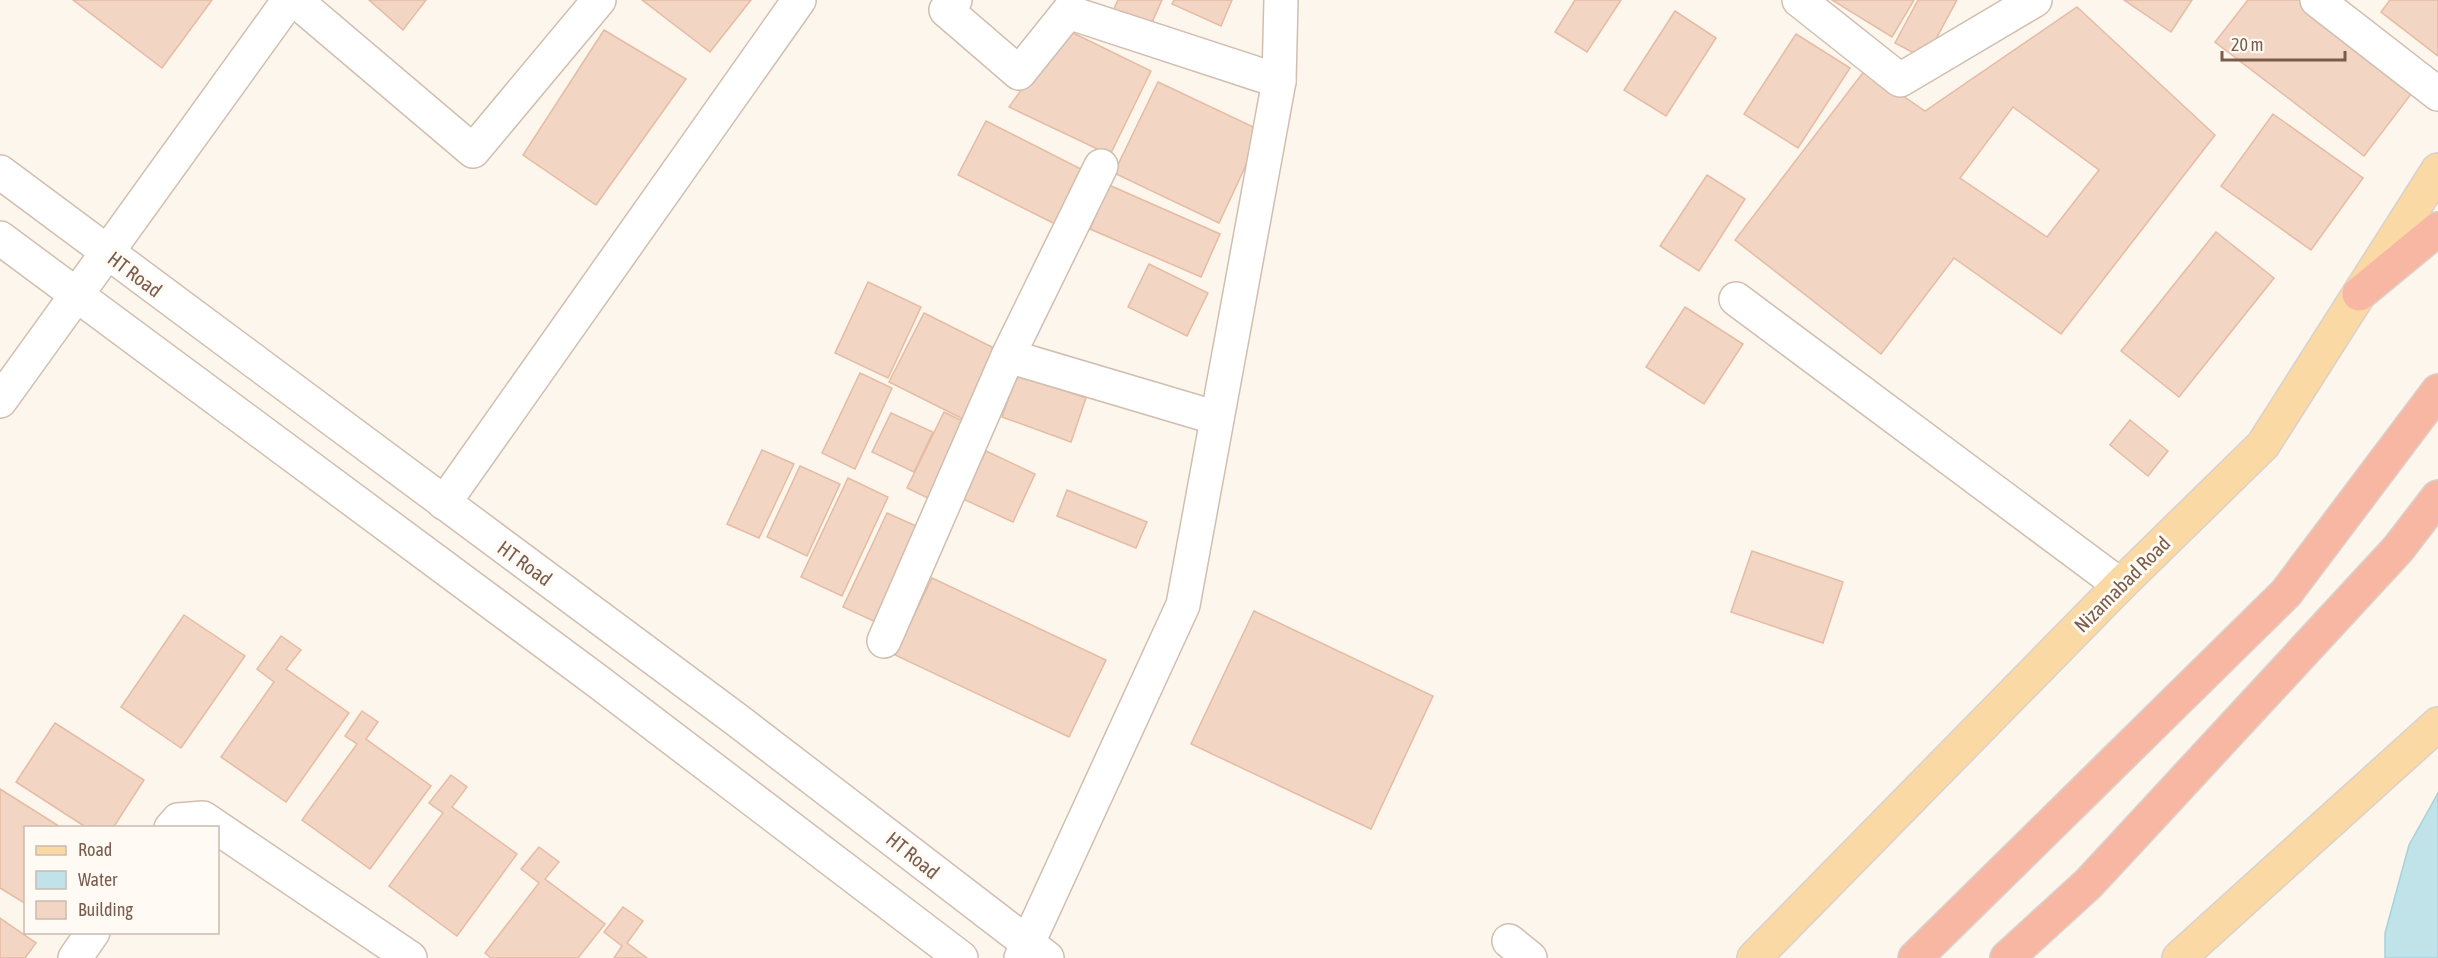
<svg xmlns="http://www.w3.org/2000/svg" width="2438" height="958" font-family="'Asap Condensed',sans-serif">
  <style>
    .water { fill: #bfe3e8; stroke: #a5d3da; stroke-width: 1.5 }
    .building { fill: #f3d5c3; stroke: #e6bba3; stroke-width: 1.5; fill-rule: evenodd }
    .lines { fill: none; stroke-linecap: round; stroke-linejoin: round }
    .minor-casing { stroke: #d1beb0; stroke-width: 36 }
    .major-casing { stroke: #dad1cd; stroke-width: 36 }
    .highway-casing { stroke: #dad1cd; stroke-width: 36 }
    .minor { stroke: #fff; stroke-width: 33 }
    .major { stroke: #fbd9a5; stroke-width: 33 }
    .highway { stroke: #f7b7a3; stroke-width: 33 }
    .labels { text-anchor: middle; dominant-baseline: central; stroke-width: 6; stroke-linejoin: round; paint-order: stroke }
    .street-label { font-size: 20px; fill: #7a5c4d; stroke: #fffaf3 }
  </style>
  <rect width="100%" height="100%" fill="#fdf6ec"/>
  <path class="water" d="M2438,793v165h-53v-25l24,-88z"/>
  <g class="building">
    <path d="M73,0h139l-50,68z"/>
    <path d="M369,0h57l-23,30z"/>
    <path d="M642,0h109l-41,52z"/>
    <path d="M1118,0h44l-13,29 -37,-16z"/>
    <path d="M1174,0h58l-11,26 -49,-22z"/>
    <path d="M1575,0h46l-34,52 -32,-20z"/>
    <path d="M1832,0h82l-22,37z"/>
    <path d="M1918,0h39l-32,59 -30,-16z"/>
    <path d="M2124,0h68l-21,32z"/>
    <path d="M2248,0h59l111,85 -54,71 -149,-114z"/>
    <path d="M2390,0h48v56l-57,-44z"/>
    <path d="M2077,7l138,128 -154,199 -107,-76 -73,96 -146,-114 130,-170 60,41zM2013,107l86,63 -52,67 -87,-59z"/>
    <path d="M1675,11l41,27 -50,78 -42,-26z"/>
    <path d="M1065,29l86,42 -41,84 -101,-48z"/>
    <path d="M604,30l82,49 -90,126 -73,-50z"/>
    <path d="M1796,34l54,34 -52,80 -54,-34z"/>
    <path d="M1158,82l104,49 -43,92 -105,-50z"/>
    <path d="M2273,114l90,64 -52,72 -90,-64z"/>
    <path d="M986,121l101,51 -28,54 -101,-51z"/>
    <path d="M1707,175l38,24 -46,72 -39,-25z"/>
    <path d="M1109,185l111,49 -19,43 -111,-48z"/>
    <path d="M2216,232l58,46 -95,119 -58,-46z"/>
    <path d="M1149,264l59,29 -21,43 -59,-29z"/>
    <path d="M868,282l53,25 -33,71 -53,-25z"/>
    <path d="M1685,307l58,37 -39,60 -58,-37z"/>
    <path d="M924,313l76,38 -35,69 -76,-38z"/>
    <path d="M860,373l32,15 -37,81 -33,-16z"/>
    <path d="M1017,374l69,24 -15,44 -69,-25z"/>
    <path d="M944,412l29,14 -37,76 -29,-14z"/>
    <path d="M891,413l42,19 -19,40 -42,-20z"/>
    <path d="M2130,420l38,31 -20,25 -38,-31z"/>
    <path d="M762,450l32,14 -35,74 -32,-14z"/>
    <path d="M986,451l49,23 -22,48 -50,-23z"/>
    <path d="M800,466l40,18 -33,72 -40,-19z"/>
    <path d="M848,478l40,19 -46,99 -41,-19z"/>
    <path d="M1067,490l80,32 -11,26 -79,-32z"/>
    <path d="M887,513l36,16 -45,94 -35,-16z"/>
    <path d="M1752,551l91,31 -20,61 -92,-31z"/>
    <path d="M932,578l174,82 -37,77 -174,-82z"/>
    <path d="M1254,611l179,85 -62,133 -180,-85z"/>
    <path d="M184,615l61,41 -64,92 -60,-41z"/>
    <path d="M281,636l20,14 -15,19 63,44 -63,89 -65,-45 53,-75 -17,-13z"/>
    <path d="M362,711l16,11 -12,17 65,47 -61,83 -68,-49 55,-76 -12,-8z"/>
    <path d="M55,723l89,57 -31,48h-26l-71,-46z"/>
    <path d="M451,775l16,12 -15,20 65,47 -60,82 -68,-50 54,-73 -14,-10z"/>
    <path d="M0,789l62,39h-36v76l-26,-16z"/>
    <path d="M539,847l20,15 -14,17 60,45 -27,34h-87l-6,-5 54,-70 -18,-14z"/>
    <path d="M623,907l20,14 -16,22 20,15h-33l8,-12 -18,-14z"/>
    <path d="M0,918l36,25 -11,15h-25z"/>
  </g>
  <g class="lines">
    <defs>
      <g id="minor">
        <path d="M295,0l178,151 126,-151"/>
        <path d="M955,0l-9,10 73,63 49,-61 211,69"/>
        <path d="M1799,0l101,80 135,-80"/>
        <path d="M2317,0l121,94"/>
        <path d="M1101,166l-93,190 209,62"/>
        <path d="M0,172l737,548 310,238"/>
        <path d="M0,238l596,442 365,278"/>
        <path d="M1736,299l384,286"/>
        <path d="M0,401l289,-401"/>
        <path d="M444,503l355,-503"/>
        <path d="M884,641l124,-285"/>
        <path d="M171,828l7,-8 25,-2 207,140"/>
        <path d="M1509,941l21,17"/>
        <path d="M75,958l18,-26"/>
        <path d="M1021,958l162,-353 96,-524 2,-81"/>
      </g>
      <g id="major">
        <path d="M1754,958l366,-373 143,-140 175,-275"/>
        <path d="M2179,958l259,-234"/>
      </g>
      <g id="highway">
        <path d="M2359,294l79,-65"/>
        <path d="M1915,958l371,-365 152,-202"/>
        <path d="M2007,958l81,-74 40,-43 270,-292 40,-52"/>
      </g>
    </defs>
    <use href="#minor" class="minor-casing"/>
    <use href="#major" class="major-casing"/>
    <use href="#highway" class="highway-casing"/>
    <use href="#minor" class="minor"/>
    <use href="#major" class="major"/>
    <use href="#highway" class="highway"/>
  </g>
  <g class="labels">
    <g class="street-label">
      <text transform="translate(135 274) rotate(37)">HT Road</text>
      <text transform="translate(525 563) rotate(36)">HT Road</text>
      <text transform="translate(2122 584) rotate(-45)">Nizamabad Road</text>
      <text transform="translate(913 855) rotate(39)">HT Road</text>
    </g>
  </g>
  <rect x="24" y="826" width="195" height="108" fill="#fffaf3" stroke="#cabbb1" stroke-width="1.5"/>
  <rect x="36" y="846" width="30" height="9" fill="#fbd9a5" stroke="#cabbb1" stroke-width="1.5"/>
  <text x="78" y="856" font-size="18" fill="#7a5c4d">Road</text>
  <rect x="36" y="871" width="30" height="18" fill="#bfe3e8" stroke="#cabbb1" stroke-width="1.5"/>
  <text x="78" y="886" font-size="18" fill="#7a5c4d">Water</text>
  <rect x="36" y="901" width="30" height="18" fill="#f3d5c3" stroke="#cabbb1" stroke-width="1.5"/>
  <text x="78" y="916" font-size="18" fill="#7a5c4d">Building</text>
  <path d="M2222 51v9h123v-9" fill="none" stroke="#7a5c4d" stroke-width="3"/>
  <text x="2231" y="51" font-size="18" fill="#7a5c4d" stroke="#fffaf3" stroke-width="4.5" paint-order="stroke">20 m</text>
</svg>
